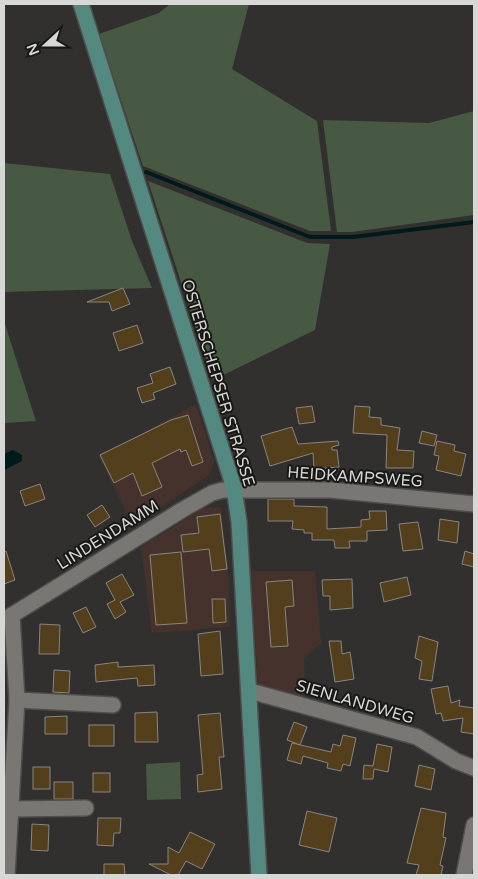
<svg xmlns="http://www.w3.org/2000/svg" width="478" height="879" font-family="'Varela Round',sans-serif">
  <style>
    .commercial { fill: #46322d }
    .green { fill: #475942 }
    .water { fill: #001a1b }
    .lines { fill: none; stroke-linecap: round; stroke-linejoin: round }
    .stream { stroke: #001a1b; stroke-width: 4 }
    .building { fill: #543f1d; stroke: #878583 }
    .minor-casing { stroke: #4e4d4b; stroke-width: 18 }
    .major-casing { stroke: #4e4d4b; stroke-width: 18 }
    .minor { stroke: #787774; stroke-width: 15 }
    .major { stroke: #548981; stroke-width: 15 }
    .labels { text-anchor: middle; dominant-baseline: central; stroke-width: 4; stroke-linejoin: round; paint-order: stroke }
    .street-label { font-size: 16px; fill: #d7d7d5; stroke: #181817 }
  </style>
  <rect width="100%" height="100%" fill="#31302e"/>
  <g class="commercial">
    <path d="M196,404l18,58 -5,13 -76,51 -35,-72 28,-12z"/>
    <path d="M221,507l7,64 2,56 -78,6 -11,-86 63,-39z"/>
    <path d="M251,571h64l6,72 -17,15 2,45 -48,-14z"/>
  </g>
  <g class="green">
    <path d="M170,4h79l-17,65 85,52 14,110h-21l-167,-65 -44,-132 60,-21z"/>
    <path d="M474,111v104l-122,17h-15l-14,-112 106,3z"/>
    <path d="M4,163l106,11 22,67 20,47 -148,4z"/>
    <path d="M148,181l159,62 23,1 -15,86 -102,50z"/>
    <path d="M4,321l32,100 -32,2z"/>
    <path d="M180,762l1,37 -34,1 -1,-36z"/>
  </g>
  <path class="water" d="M13,450l9,5v6l-18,9v-16z"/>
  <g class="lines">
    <path class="stream" d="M146,172l164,65h43l121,-15"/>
  </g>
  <g class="building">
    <path d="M123,288l7,16 -18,7 -3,-9h-22z"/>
    <path d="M137,325l6,18 -24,8 -6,-18z"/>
    <path d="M170,367l6,17 -23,9 2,6 -13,4 -5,-15 16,-5 -3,-9z"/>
    <path d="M312,406l3,16 -16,2 -3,-16z"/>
    <path d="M355,406l15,1 -1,10 12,1v7l19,3 -3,22 17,1 -1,17h-27l1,-33 -34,-2z"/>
    <path d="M188,415l15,47 -11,4 -6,-16 -5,2 -1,-3 -28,14 10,24 -20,9 -9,-23 -19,10 -14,-28 71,-35z"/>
    <path d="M292,427l6,17 40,-3 1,4 -7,2v3h5l2,17 -25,2 -1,-16 -43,13 -9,-30z"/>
    <path d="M422,431l15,4 -3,11 -15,-3z"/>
    <path d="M437,441l18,4 -1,6 12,3 -5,22 -25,-6 3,-14 -5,-1z"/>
    <path d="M40,484l5,15 -20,7 -5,-15z"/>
    <path d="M268,499h26v7l33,1v22l34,-2v-7l9,-1 -1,-8h17l1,19 -20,1v10h-18l1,7h-15l-1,-8h-22v-7h-8v-3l-12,-1 1,-8h-25z"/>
    <path d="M102,505l8,12 -15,10 -8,-12z"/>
    <path d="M220,514l7,55 -15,2 -3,-22 -26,3 -2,-17 18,-2 -2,-16z"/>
    <path d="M440,519l19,3 -2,21 -19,-3z"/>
    <path d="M418,522l5,27 -20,2 -4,-27z"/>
    <path d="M6,551l9,29 -11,4v-32z"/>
    <path d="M465,551l9,3v13l-12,-3z"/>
    <path d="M181,552l6,71 -31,2 -6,-70z"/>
    <path d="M122,574l12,21 -14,7 6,10 -11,7 -8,-15 8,-4 -9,-17z"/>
    <path d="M407,577l4,18 -27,7 -4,-19z"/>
    <path d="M352,579l1,29 -23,2v-14h-7l-1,-16z"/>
    <path d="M292,580l2,26 -9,1 3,39 -17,1 -5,-65z"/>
    <path d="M212,599h13l1,23 -13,1z"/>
    <path d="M86,607l10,20 -13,6 -10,-20z"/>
    <path d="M40,624l20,1 -1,29h-20z"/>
    <path d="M220,631l3,43 -22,2 -3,-42z"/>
    <path d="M419,636l19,6 -6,39 -13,-2 3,-18 -7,-3z"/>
    <path d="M329,641h12l1,13 8,-2 4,27 -19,3z"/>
    <path d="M118,662v5l36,-2 1,20 -17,1 -1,-8 -41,4 -1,-17z"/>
    <path d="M54,670l16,1 -1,22 -16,-1z"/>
    <path d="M448,686l3,17 9,-3 -1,6 15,2v26l-13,-2 2,-14 -20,3 -2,-8 -5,1 -5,-25z"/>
    <path d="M157,712l1,30h-23v-29z"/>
    <path d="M220,713l4,44h-5l3,32 -24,3 -1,-17 6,-1 -5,-59z"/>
    <path d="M67,716v18h-22v-17z"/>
    <path d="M294,722l13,5 -7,18 -13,-5z"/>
    <rect x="89" y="725" width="25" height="21"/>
    <path d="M343,735l13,3 -6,28 -7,-2 -2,7 -14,-3 1,-5 -25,-7 -2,8 -14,-4 5,-17 39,9 2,-8 7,2z"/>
    <path d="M377,744l15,3 -4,25 -14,-3 -1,10h-10l1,-14 9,1z"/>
    <path d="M419,765l16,4 -4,21 -16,-4z"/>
    <rect x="33" y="767" width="17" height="22"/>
    <rect x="93" y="773" width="17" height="19"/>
    <rect x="54" y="782" width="19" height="17"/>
    <path d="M421,808l25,5 -3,24 3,1 -6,27 3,1 -2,9h-25l3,-10 -12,-2z"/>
    <path d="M307,811l30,7 -8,34 -30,-7z"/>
    <path d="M98,818h23l-1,15h-6l-1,13 -16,-1z"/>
    <path d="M32,824l17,1 -1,26 -17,-1z"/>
    <path d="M190,832l25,12 -13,25 -16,-8 -8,14h-7l-22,-11h19v-17l11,6z"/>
    <path d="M104,864h20l1,11h-21z"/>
  </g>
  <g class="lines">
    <defs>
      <g id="minor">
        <path d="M4,620l178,-110 30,-17 11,-3h107l144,14"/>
        <path d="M250,691l167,46 39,24 18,7"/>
        <path d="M17,700l96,5"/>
        <path d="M12,809l74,-1"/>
        <path d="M7,875l10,-175 -5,-85"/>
        <path d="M464,875l10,-50"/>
      </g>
      <path id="major" d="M81,4l153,484 5,34 20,353"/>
    </defs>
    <use href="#minor" class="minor-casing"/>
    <use href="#major" class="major-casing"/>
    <use href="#minor" class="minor"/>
    <use href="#major" class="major"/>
  </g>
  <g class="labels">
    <g class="street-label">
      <text transform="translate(218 383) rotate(73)">OSTERSCHEPSER STRASSE</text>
      <text transform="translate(355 477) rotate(4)">HEIDKAMPSWEG</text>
      <text transform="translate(108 535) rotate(-32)">LINDENDAMM</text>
      <text transform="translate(355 702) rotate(16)">SIENLANDWEG</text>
    </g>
  </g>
  <rect width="478" height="879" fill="none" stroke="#d7d7d5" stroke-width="10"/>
  <g transform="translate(45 45) rotate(249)" stroke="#181817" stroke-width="4" paint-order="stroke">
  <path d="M0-4L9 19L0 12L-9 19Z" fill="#d7d7d5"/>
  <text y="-8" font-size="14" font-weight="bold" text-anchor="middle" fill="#d7d7d5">N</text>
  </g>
</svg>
